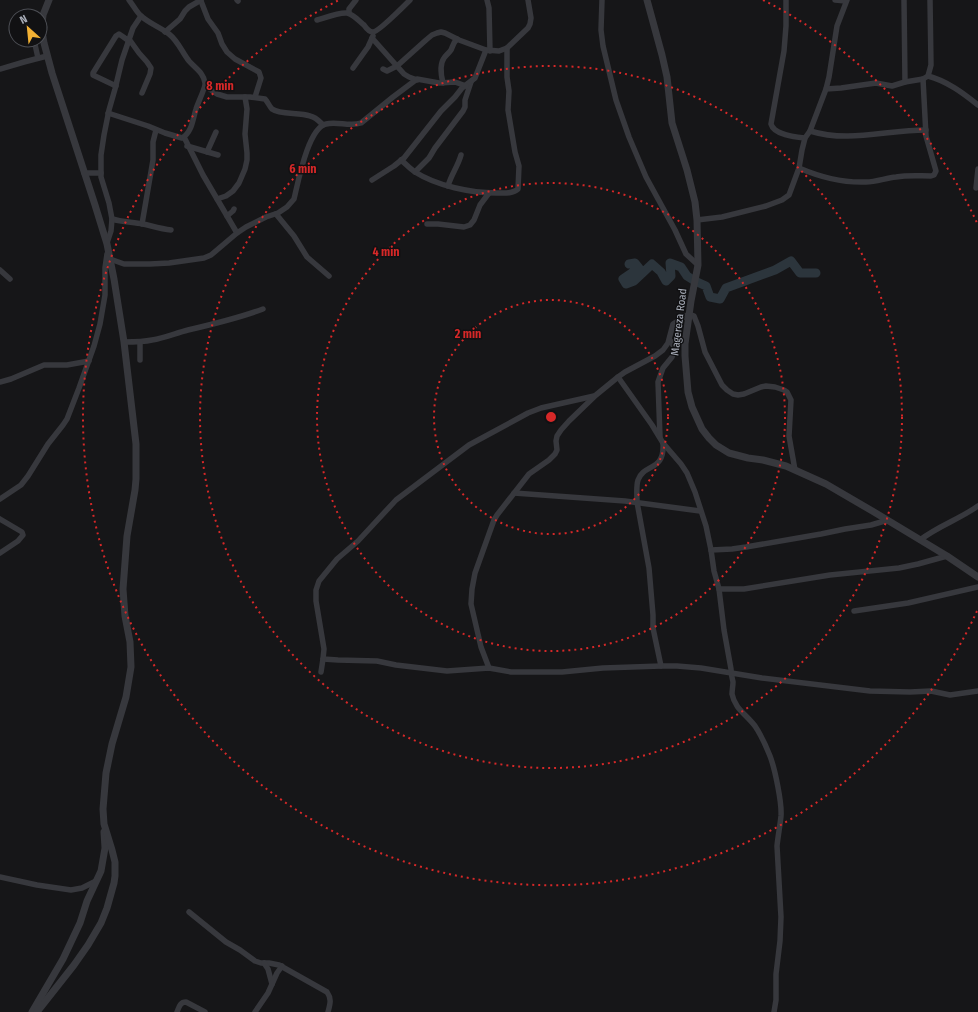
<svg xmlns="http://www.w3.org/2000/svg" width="978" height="1012" font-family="'Fira Sans Condensed',sans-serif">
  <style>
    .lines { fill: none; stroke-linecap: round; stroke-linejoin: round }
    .river { stroke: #2c353c; stroke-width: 9 }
    .minor { stroke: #37383d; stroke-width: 5.5 }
    .tertiary { stroke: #37383d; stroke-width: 7 }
    .ring { fill: none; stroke: #d62828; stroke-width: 2; stroke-dasharray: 2 4 }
    .labels { text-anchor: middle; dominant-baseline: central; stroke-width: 3; stroke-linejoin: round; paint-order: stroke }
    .street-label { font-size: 11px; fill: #a8adb8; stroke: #111113 }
    .centre { fill: #d62828; stroke: #111113; stroke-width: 2 }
    .ring-label { font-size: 12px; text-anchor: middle; font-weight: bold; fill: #d62828; stroke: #111113; stroke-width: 3; stroke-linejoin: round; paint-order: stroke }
  </style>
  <rect width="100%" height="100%" fill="#161618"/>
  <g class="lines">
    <path class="river" d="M629,264l6,-1 4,5 -16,11 3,5 8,-3 18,-17 9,8 5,9 5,-5 -1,-13 11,4 6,9 8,5 11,5 4,11 10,2 6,-11 49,-18 16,-9 9,12h16"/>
    <g class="minor">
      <path d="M237,0l1,1"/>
      <path d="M487,0l2,8 1,43"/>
      <path d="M602,0l-1,30 2,16 13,54 13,37 17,40 29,53 11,24 12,11"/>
      <path d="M786,0v26l-2,25 -13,73c3,11 24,13 34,14"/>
      <path d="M835,0l11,1"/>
      <path d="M904,0l1,82"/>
      <path d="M201,1l7,18 10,14 4,11 5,8 8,7 24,13 2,6 -6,19"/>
      <path d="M349,13v-4l7,-9"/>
      <path d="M317,20c7,-2 23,-8 30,-7 6,1 12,8 17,12 2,3 5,7 9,7 5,0 32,-27 37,-32"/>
      <path d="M165,32l15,-13 5,-8 4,-4 12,-7"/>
      <path d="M372,38l32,36 5,3 8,3"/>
      <path d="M129,39l10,14 8,9 4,6 -1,6 -8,19"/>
      <path d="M34,40l4,18"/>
      <path d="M353,68l15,-21 5,-11"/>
      <path d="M0,69l24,-7 23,-6"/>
      <path d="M383,69l4,2 10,-5 29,-26 6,-5 5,-2 4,-1 4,1 14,7 27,10 13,1 8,-3 21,-20 2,-4 1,-6 -3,-18"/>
      <path d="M928,76c19,5 35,17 50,29"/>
      <path d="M443,83c-2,-8 -4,-18 1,-25 2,-3 5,-5 7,-8 2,-4 2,-7 6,-11"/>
      <path d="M116,86l-21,-10 -2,-1v-2l23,-37 3,-2 3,2 7,5"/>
      <path d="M205,86l12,8 10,3h23l15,2c3,3 4,7 7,10 8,6 28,3 38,7 6,1 9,5 13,9"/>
      <path d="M826,89l15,-1 35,-5 16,3 13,-4 18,-3 5,-3 3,-11 -1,-65"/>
      <path d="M108,113l40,13 17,7 17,5c10,-5 11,-20 14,-29 2,-7 10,-22 9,-26 -1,-10 -10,-15 -16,-22 -7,-9 -11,-20 -20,-27 -9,-7 -21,-11 -29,-19 -4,-4 -7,-10 -11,-15"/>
      <path d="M810,131c39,12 76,-1 116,-1"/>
      <path d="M184,137l19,38 34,58"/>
      <path d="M187,146l7,2 24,7"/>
      <path d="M207,152l9,-20"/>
      <path d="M401,160c5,4 9,9 14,12 22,14 56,21 82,21 6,0 16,1 21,-4l1,-23 -4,-14 -7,-42 1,-19 -2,-14v-29"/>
      <path d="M799,168c21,9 44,15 67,14 10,0 20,-4 30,-5 12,-2 23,-1 35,-1l3,-1 2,-4 -10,-35 -3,-57"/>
      <path d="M415,172l14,-14 6,-10 28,-37 2,-4v-7l6,-18"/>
      <path d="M84,173h17"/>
      <path d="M372,180l22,-14 10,-8 37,-47 14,-14 7,-9 13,-10 11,-28"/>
      <path d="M448,186c3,-11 10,-20 13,-31"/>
      <path d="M976,188l2,-19"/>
      <path d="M217,199l9,-3 7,-5 6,-8 6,-14 2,-9v-7l-2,-19 2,-25 -2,-12"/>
      <path d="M276,214l18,22 13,21 22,19"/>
      <path d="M227,216l6,-5 1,-2"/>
      <path d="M112,219c10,3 21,3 31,5 9,2 18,5 28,6"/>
      <path d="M697,220l25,-3 44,-11 16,-6 7,-5 10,-27 3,-18 3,-12 5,-7 16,-42 3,-12 8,-51 10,-26"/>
      <path d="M142,224l11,-64v-18l3,-12"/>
      <path d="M427,224h11l26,3 6,-2 4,-5 6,-15 9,-12"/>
      <path d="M107,243l4,-12 1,-12 -3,-16 -8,-26v-22l3,-20 5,-25 6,-21 7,-29 11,-32 8,-12"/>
      <path d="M110,259l14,5h26l19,-1 35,-5 7,-3 26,-22 9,-6 20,-10 12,-4 9,-6 7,-8c4,-16 14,-71 32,-75 11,-3 24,3 35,-1l32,-26 24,-18 22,4 16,-1 11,4"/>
      <path d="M0,270l10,9"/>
      <path d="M124,342c10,0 19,0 28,-2 13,-2 24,-7 36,-10 26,-6 51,-12 75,-21"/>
      <path d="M140,360v-18"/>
      <path d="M618,377l34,48 11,18 18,21 6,9 8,19 11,34 5,24 3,21 5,18 5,41 7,39c0,5 1,8 2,13 0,4 -1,8 -1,12 3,15 14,20 23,32 6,9 11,20 15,30 5,13 12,47 11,60 -1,10 -3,20 -4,30l4,71 -1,24 -4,33v26l-2,12"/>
      <path d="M0,382l11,-3 33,-14h23l22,-4"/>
      <path d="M660,437l-2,-55 5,-14 9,-11 2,-5v-5l-4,-7"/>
      <path d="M514,493l111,8 75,10"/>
      <path d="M0,499l21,-14 7,-9 20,-32 15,-19 4,-6 12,-31 15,-42 6,-22 5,-29v-27l2,-14"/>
      <path d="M0,519l22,13 1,3 -5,6 -18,12"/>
      <path d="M920,540c18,-14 40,-21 58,-34"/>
      <path d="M711,550l21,-1 14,-2 75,-13 24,-5 26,-4 17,-5"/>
      <path d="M719,589h25l86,-14 69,-7 19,-4 29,-8"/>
      <path d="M854,611l54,-8 70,-16"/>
      <path d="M323,659l15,1 39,1 19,4 51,6 42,-3 22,4h51l41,-4 58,-2h16l24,2 61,10 108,13 40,1 21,-1 19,4 28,-4"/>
      <path d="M661,666l-8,-38v-13l-4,-47 -12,-66c0,-7 -1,-16 1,-22 6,-17 27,-8 25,-37"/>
      <path d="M489,668l-8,-21 -10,-43 1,-15 3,-16 19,-53 3,-5 32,-41 20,-14 6,-6 2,-4 -1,-9 1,-5 4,-6 8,-9 27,-26 22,-18 7,-5 30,-16 8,-6 5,-7 5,-19 16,-10 5,2 4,10 7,26 17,33 5,5 6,4 5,1 6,-1 17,-7 5,-1 9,1 9,3 3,2 4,8 -2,36 6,34"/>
      <path d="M321,672l2,-13 1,-10 -8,-48v-11l3,-9 18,-22 21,-18 38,-41 73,-55 59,-32 13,-5 53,-12"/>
      <path d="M0,877l37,8 34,5 11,-2 14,-7"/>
      <path d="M189,912l37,30 14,8 15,11 6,2h8l10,2 48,27c5,7 3,12 1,20"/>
      <path d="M264,963l4,6 4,15"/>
      <path d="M177,1012c2,-5 3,-10 9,-10l19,10"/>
      <path d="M255,1012l13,-19 9,-20 5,-7"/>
    </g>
    <g class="tertiary">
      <path d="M647,0l15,55 5,22 5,46 15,47 8,32 2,18 1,45 -7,36 -6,43v12l3,36 4,15 10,22 7,9 7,7 13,8 19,5 15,2 23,6 40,18 48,28 73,44 31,21"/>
      <path d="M32,1012l31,-53 17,-36 7,-22 14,-30 4,-23 -1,-16"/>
      <path d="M37,1012l37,-47 14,-20 13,-22 6,-15 7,-25 1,-7v-14l-3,-12 -8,-26 -1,-15 3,-36 6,-29 14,-47 5,-30 -1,-25 -5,-26 -2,-27 4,-53 8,-46 1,-11v-35l-12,-102 -10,-63 -7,-35 -12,-39 -43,-132 -8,-30 -2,-12v-7l1,-9 6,-15"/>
    </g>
  </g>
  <g class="ring">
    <circle cx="551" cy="417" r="117"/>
    <circle cx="551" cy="417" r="234"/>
    <circle cx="551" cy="417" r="351"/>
    <path d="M977 611A468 468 0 1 1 339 0M763 0A468 468 0 0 1 977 223"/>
  </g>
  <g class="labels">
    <g class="street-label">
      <text transform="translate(679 322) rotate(-83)">Magereza Road</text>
    </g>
  </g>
  <circle cx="551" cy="417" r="6" class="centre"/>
  <g class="ring-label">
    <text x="220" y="90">8 min</text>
    <text x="303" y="173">6 min</text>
    <text x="386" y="256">4 min</text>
    <text x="468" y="338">2 min</text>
  </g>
  <g transform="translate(28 28) rotate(333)"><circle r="19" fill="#111113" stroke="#4d4f55"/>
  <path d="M0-3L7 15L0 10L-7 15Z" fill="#f2b134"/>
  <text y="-6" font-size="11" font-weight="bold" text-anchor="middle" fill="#a8adb8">N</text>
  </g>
</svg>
